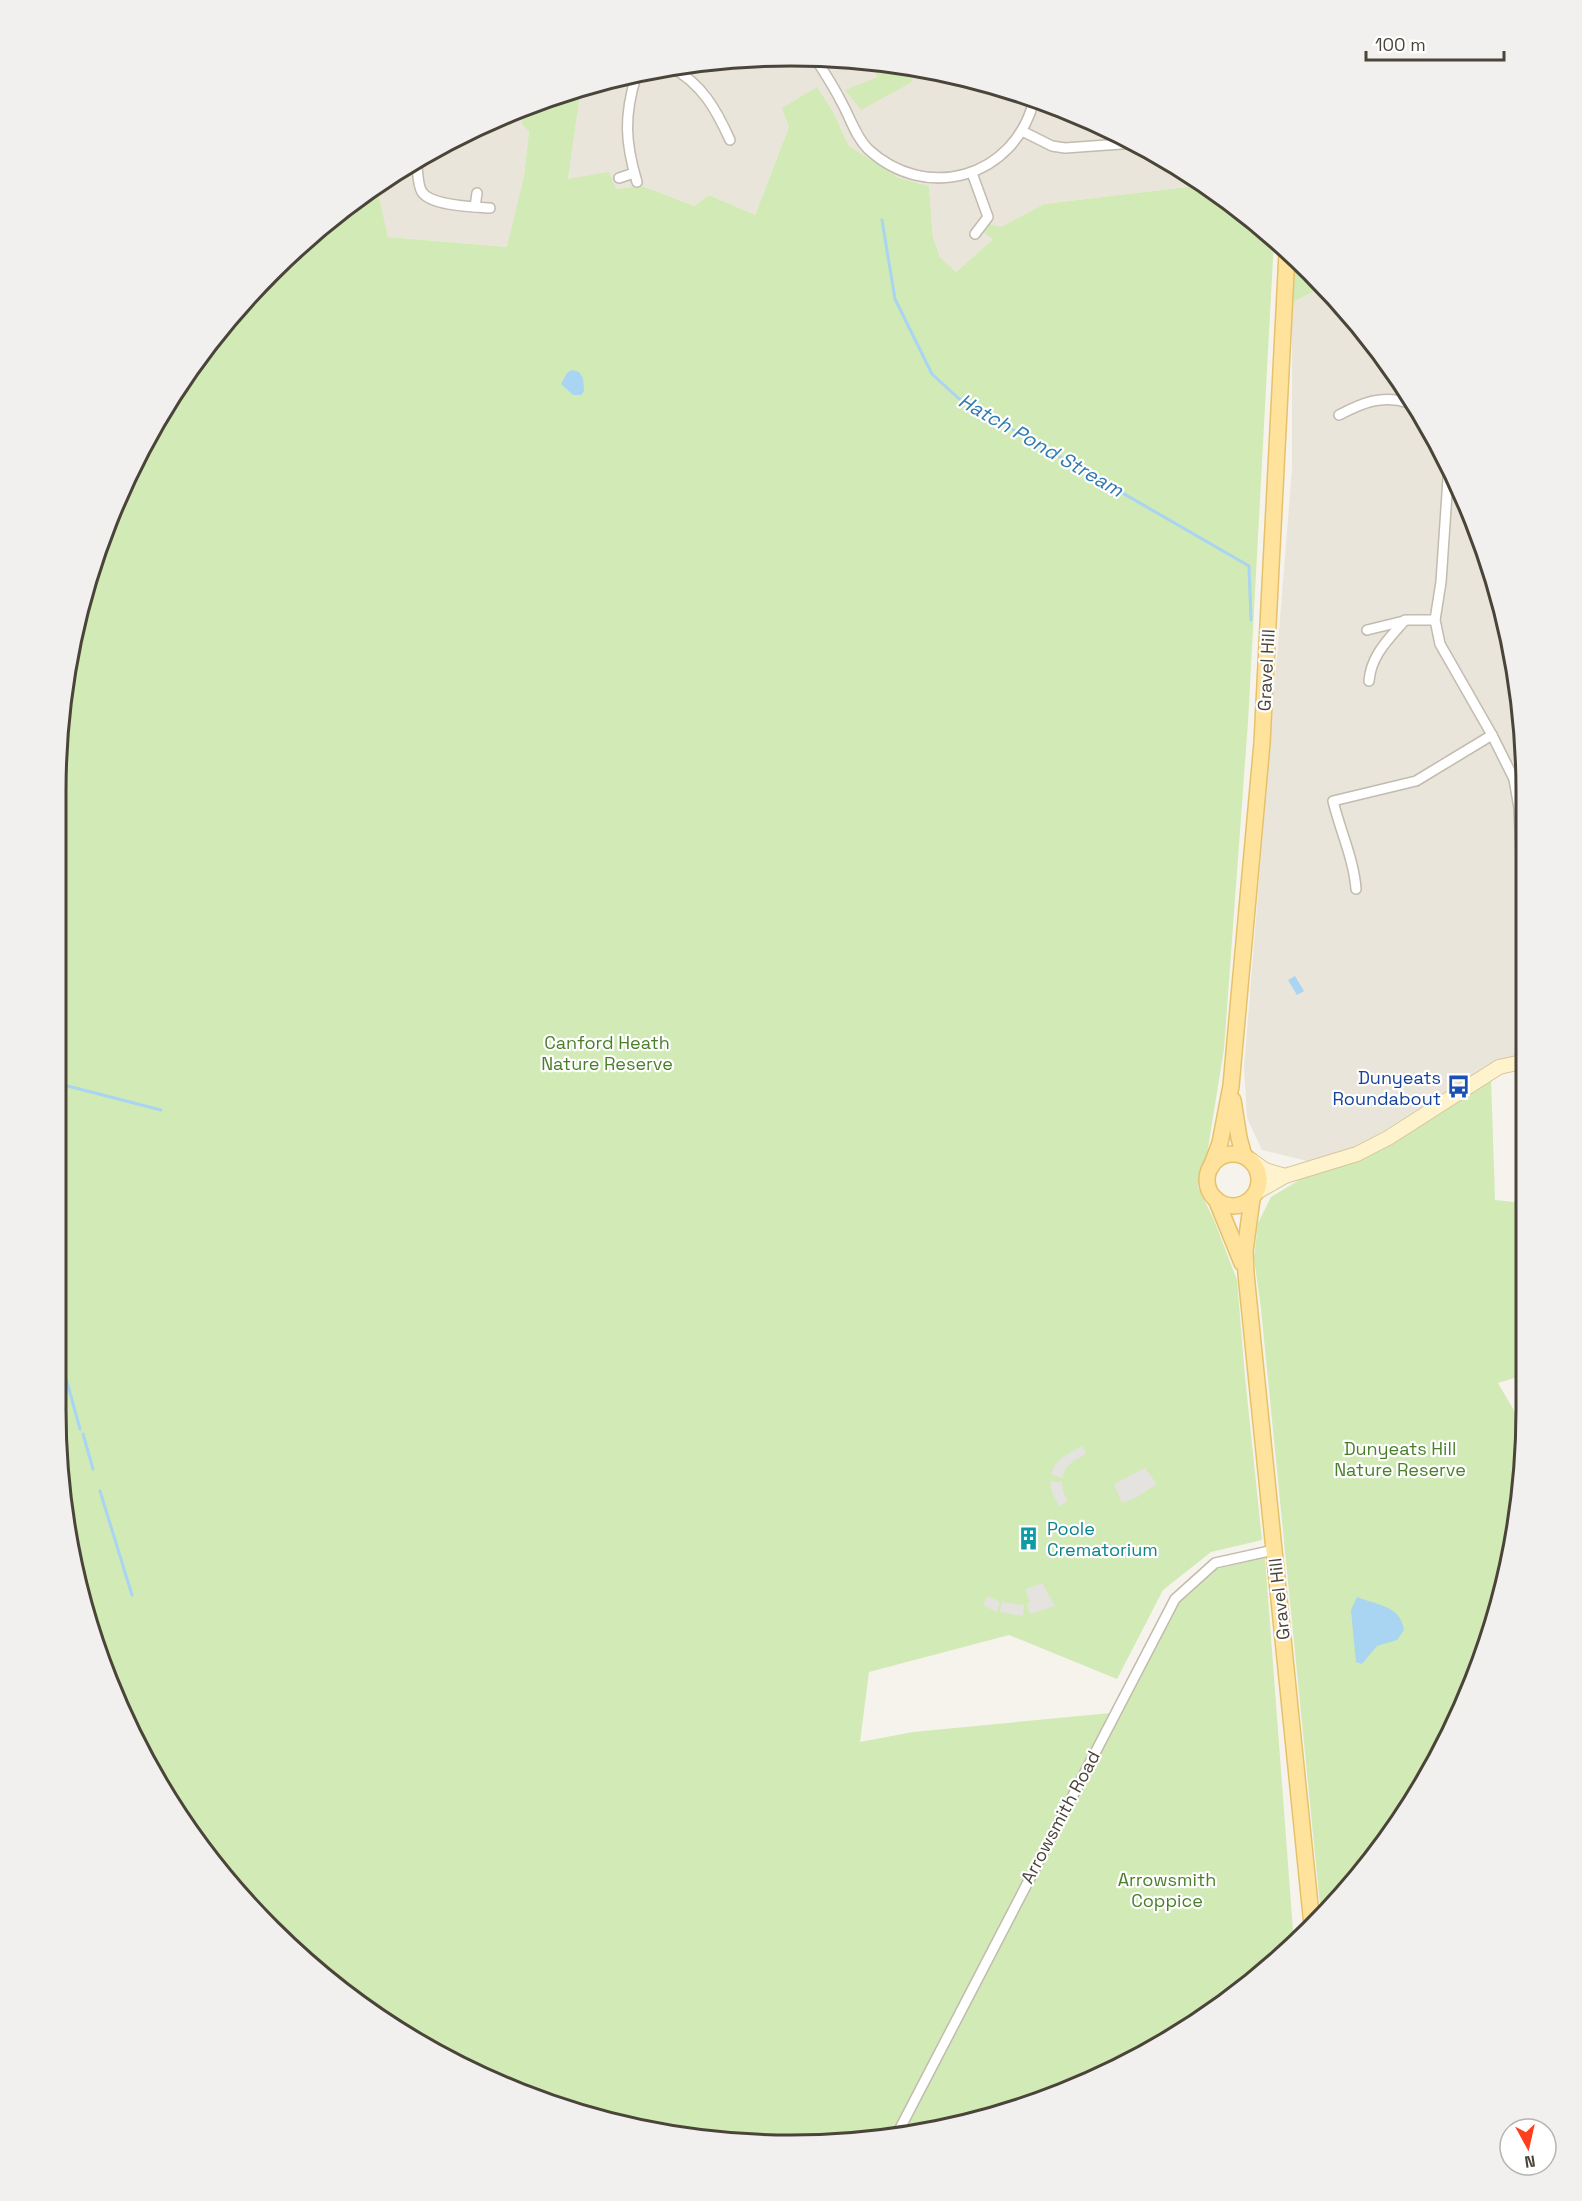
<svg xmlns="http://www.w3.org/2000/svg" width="1582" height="2201" font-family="'Space Grotesk',sans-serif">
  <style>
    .residential { fill: #eae5da }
    .green { fill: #d2eab5 }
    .parking { fill: #e5e3e0 }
    .water { fill: #a9d4f2 }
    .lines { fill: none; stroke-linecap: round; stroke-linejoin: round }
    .stream { stroke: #a9d4f2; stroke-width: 3 }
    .street-casing { stroke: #c2bbae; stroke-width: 12 }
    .secondary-casing { stroke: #d6c79b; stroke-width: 16 }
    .primary-casing { stroke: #e6c16a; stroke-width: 18 }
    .street { stroke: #fff; stroke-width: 9 }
    .secondary { stroke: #fff3cd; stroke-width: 14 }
    .primary { stroke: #ffe39c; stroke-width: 15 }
    .labels { text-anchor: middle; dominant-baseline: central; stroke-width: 4.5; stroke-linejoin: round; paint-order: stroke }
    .street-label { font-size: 18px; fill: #4b4439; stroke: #fff }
    .park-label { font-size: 18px; fill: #4a7f2a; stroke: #fff }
    .transit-label { font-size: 18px; fill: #164399; stroke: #fff; text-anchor: end }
    .culture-label { font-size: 18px; fill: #0d838f; stroke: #fff; text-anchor: start }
    .water-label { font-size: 20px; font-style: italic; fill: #2e7ab2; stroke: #fff }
    .rim { fill: none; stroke: #4b4439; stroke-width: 3 }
  </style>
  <rect width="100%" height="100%" fill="#f6f3ec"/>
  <g class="residential">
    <path d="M839,57l143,24 135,51 86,53 -159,19 -43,23 -8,12 -37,33 -16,-15 -7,-19 -4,-52 -30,-8 -50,-32 -16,-34 -44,15 -34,88 -46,-20 -15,11 -52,-20 -26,3 -48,-10 13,-91 114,-26z"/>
    <path d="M548,97l-19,34 -5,45 -16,71 -120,-10 -11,-50 47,-33z"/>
    <path d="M1324,287l20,19 107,160 50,134 19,95 2,359 -27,7 -140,88 -48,12 -45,-11 -15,-32 -3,-50 48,-599v-167z"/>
  </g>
  <g class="green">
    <path d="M869,62l40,7 3,13 -51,28 -16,-20 33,-13z"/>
    <path d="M817,87l16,25 16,34 50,32 30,8 4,52 7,19 16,15 37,-33 -11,-8 6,-7 13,3 43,-23 159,-19 36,23 35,32 -26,482 -24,327 -17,105 -9,33 16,33 23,60 8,97 17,163 -51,12 -48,38 -46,89 -108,-44 -140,37 -9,70 53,-10 208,-20 60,-114 35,-29 49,-12 29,387 -18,19 -160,107 -134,50 -95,19h-192l-95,-19 -134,-50 -160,-107 -127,-145 -67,-126 -31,-91 -25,-191v-619l14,-144 41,-137 43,-87 84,-117 68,-68 71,-51 11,50 119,10 17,-71 5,-45 -7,-7 1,-15 32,-15 26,-6 -13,91 41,-7 7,17 26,-3 52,20 15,-11 46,20 34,-88 -7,-19z"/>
    <path d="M1295,260l29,27 -32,15z"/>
    <path d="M1491,1078l4,122 28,3 1,172 -26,8 18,31 9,-4v48l-24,143 -51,135 -76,122 -53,57 -60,-606 -7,-51 4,-35 13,-26 40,-24z"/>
  </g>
  <g class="parking">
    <path d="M1082,1446l4,8 -13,7 -8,8 -3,9 -11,-4 3,-8 7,-8z"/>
    <path d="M1145,1468l12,16 -20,13 -15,6 -8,-19z"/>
    <path d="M1050,1482h12l1,10 5,9 -9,5 -7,-14z"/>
    <path d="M1042,1583l13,23 -25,8 -3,-10 3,-2 -5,-12z"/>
    <path d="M988,1596l12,6 -3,10 -14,-7z"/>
    <path d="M1002,1602l22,3 -1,11 -23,-4z"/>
  </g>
  <g class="water">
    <path d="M572,370l7,2 4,6 1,13 -3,4h-8l-12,-11 6,-11z"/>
    <path d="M1295,976l9,15 -7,4 -9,-15z"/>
    <path d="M1357,1597c20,8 44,9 47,33l-7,10 -20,6 -15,18 -6,-2 -5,-52z"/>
  </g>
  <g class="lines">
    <g class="stream">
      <path d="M882,220l13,79 37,75 26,24 291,168 2,54"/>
      <path d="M56,1083l105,27"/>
      <path d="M56,1342l24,87"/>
      <path d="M83,1434l10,35"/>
      <path d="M100,1491l32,104"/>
    </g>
    <defs>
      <g id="street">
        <path d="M815,58c10,15 20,31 28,47 8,15 13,32 25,44 58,54 147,29 166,-49"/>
        <path d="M671,67c31,17 45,42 59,73"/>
        <path d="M636,76c-12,40 -11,66 1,106"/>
        <path d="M483,127h5"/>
        <path d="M1022,131l30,15 13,2 70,-5"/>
        <path d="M416,159c2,10 1,25 6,33 9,14 53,15 68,16"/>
        <path d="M972,173l16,44 -13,17"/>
        <path d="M619,178l15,-5"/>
        <path d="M475,207l2,-14"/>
        <path d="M1339,415c23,-12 43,-21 70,-12"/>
        <path d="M1449,464l-8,118 -6,38 5,24 52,91 22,44 5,29 2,44"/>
        <path d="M1367,630l41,-10h27"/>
        <path d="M1369,681c2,-26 20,-42 36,-61"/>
        <path d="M1356,889c-2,-29 -16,-59 -23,-88l83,-20 76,-46"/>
        <path d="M895,2138l280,-539 40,-36 59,-13"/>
      </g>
      <g id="secondary">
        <path d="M1251,1160l14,10 20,6"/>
        <path d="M1257,1192l28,-16 72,-22 31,-16 111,-71 23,-5"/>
      </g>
      <g id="primary">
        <path d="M1233,1100l6,38 5,18"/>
        <circle cx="1233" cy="1180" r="26"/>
        <path d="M1211,1167l9,-24 11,-57 31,-343 25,-490"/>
        <path d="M1216,1199l26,64"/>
        <path d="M1252,1199l-7,52 1,23 66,651"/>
      </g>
    </defs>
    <use href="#street" class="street-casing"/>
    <use href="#secondary" class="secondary-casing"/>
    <use href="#primary" class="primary-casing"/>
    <use href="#street" class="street"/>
    <use href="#secondary" class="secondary"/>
    <use href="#primary" class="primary"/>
  </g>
  <defs>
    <symbol id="bus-bare" viewBox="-9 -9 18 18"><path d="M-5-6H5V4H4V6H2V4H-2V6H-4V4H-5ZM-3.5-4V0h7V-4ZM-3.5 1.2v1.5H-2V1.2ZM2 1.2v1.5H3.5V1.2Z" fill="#1a4fb4" stroke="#fff" stroke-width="2.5" paint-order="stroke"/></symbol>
    <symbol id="building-bare" viewBox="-9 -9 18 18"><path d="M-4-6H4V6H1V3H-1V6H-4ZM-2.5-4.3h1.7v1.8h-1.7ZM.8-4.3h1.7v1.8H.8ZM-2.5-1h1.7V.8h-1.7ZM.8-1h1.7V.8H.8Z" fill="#0f9aa8" stroke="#fff" stroke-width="2.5" paint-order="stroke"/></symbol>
  </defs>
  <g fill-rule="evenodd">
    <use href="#bus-bare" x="1442" y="1070" width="33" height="33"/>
    <use href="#building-bare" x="1012" y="1522" width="33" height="33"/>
  </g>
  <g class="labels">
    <g class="street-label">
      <text transform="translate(1266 670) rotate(-87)">Gravel Hill</text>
      <text transform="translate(1279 1599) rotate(-96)">Gravel Hill</text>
      <text transform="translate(1060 1817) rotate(-62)">Arrowsmith Road</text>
    </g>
    <g class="park-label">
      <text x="607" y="1042">Canford Heath<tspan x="607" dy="21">Nature Reserve</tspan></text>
      <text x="1400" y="1448">Dunyeats Hill<tspan x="1400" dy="21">Nature Reserve</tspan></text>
      <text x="1167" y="1879">Arrowsmith<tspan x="1167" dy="21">Coppice</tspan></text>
    </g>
    <g class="transit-label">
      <text x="1441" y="1077">Dunyeats<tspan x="1441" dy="21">Roundabout</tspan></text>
    </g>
    <g class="culture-label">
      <text x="1047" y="1528">Poole<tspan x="1047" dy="21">Crematorium</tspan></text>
    </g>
    <g class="water-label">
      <text transform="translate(1041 445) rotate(30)">Hatch Pond Stream</text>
    </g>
  </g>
  <path d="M0 0H1582V2201H0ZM791 66H791A725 725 0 0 1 1516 791V1410A725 725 0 0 1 791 2135H791A725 725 0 0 1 66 1410V791A725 725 0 0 1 791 66Z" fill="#f1f0ef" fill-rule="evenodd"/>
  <path class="rim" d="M791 66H791A725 725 0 0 1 1516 791V1410A725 725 0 0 1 791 2135H791A725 725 0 0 1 66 1410V791A725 725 0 0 1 791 66Z"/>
  <g transform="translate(1528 2147) rotate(172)"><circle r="28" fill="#ffffff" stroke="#b7b4b0" stroke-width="1.5"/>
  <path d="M0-4.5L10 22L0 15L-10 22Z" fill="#fc3f1d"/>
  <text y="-9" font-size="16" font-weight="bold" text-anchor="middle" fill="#4b4439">N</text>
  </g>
  <path d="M1366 51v9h138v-9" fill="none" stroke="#4b4439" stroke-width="3"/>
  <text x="1375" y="51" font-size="18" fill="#4b4439" stroke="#ffffff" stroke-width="4.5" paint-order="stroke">100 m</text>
</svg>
